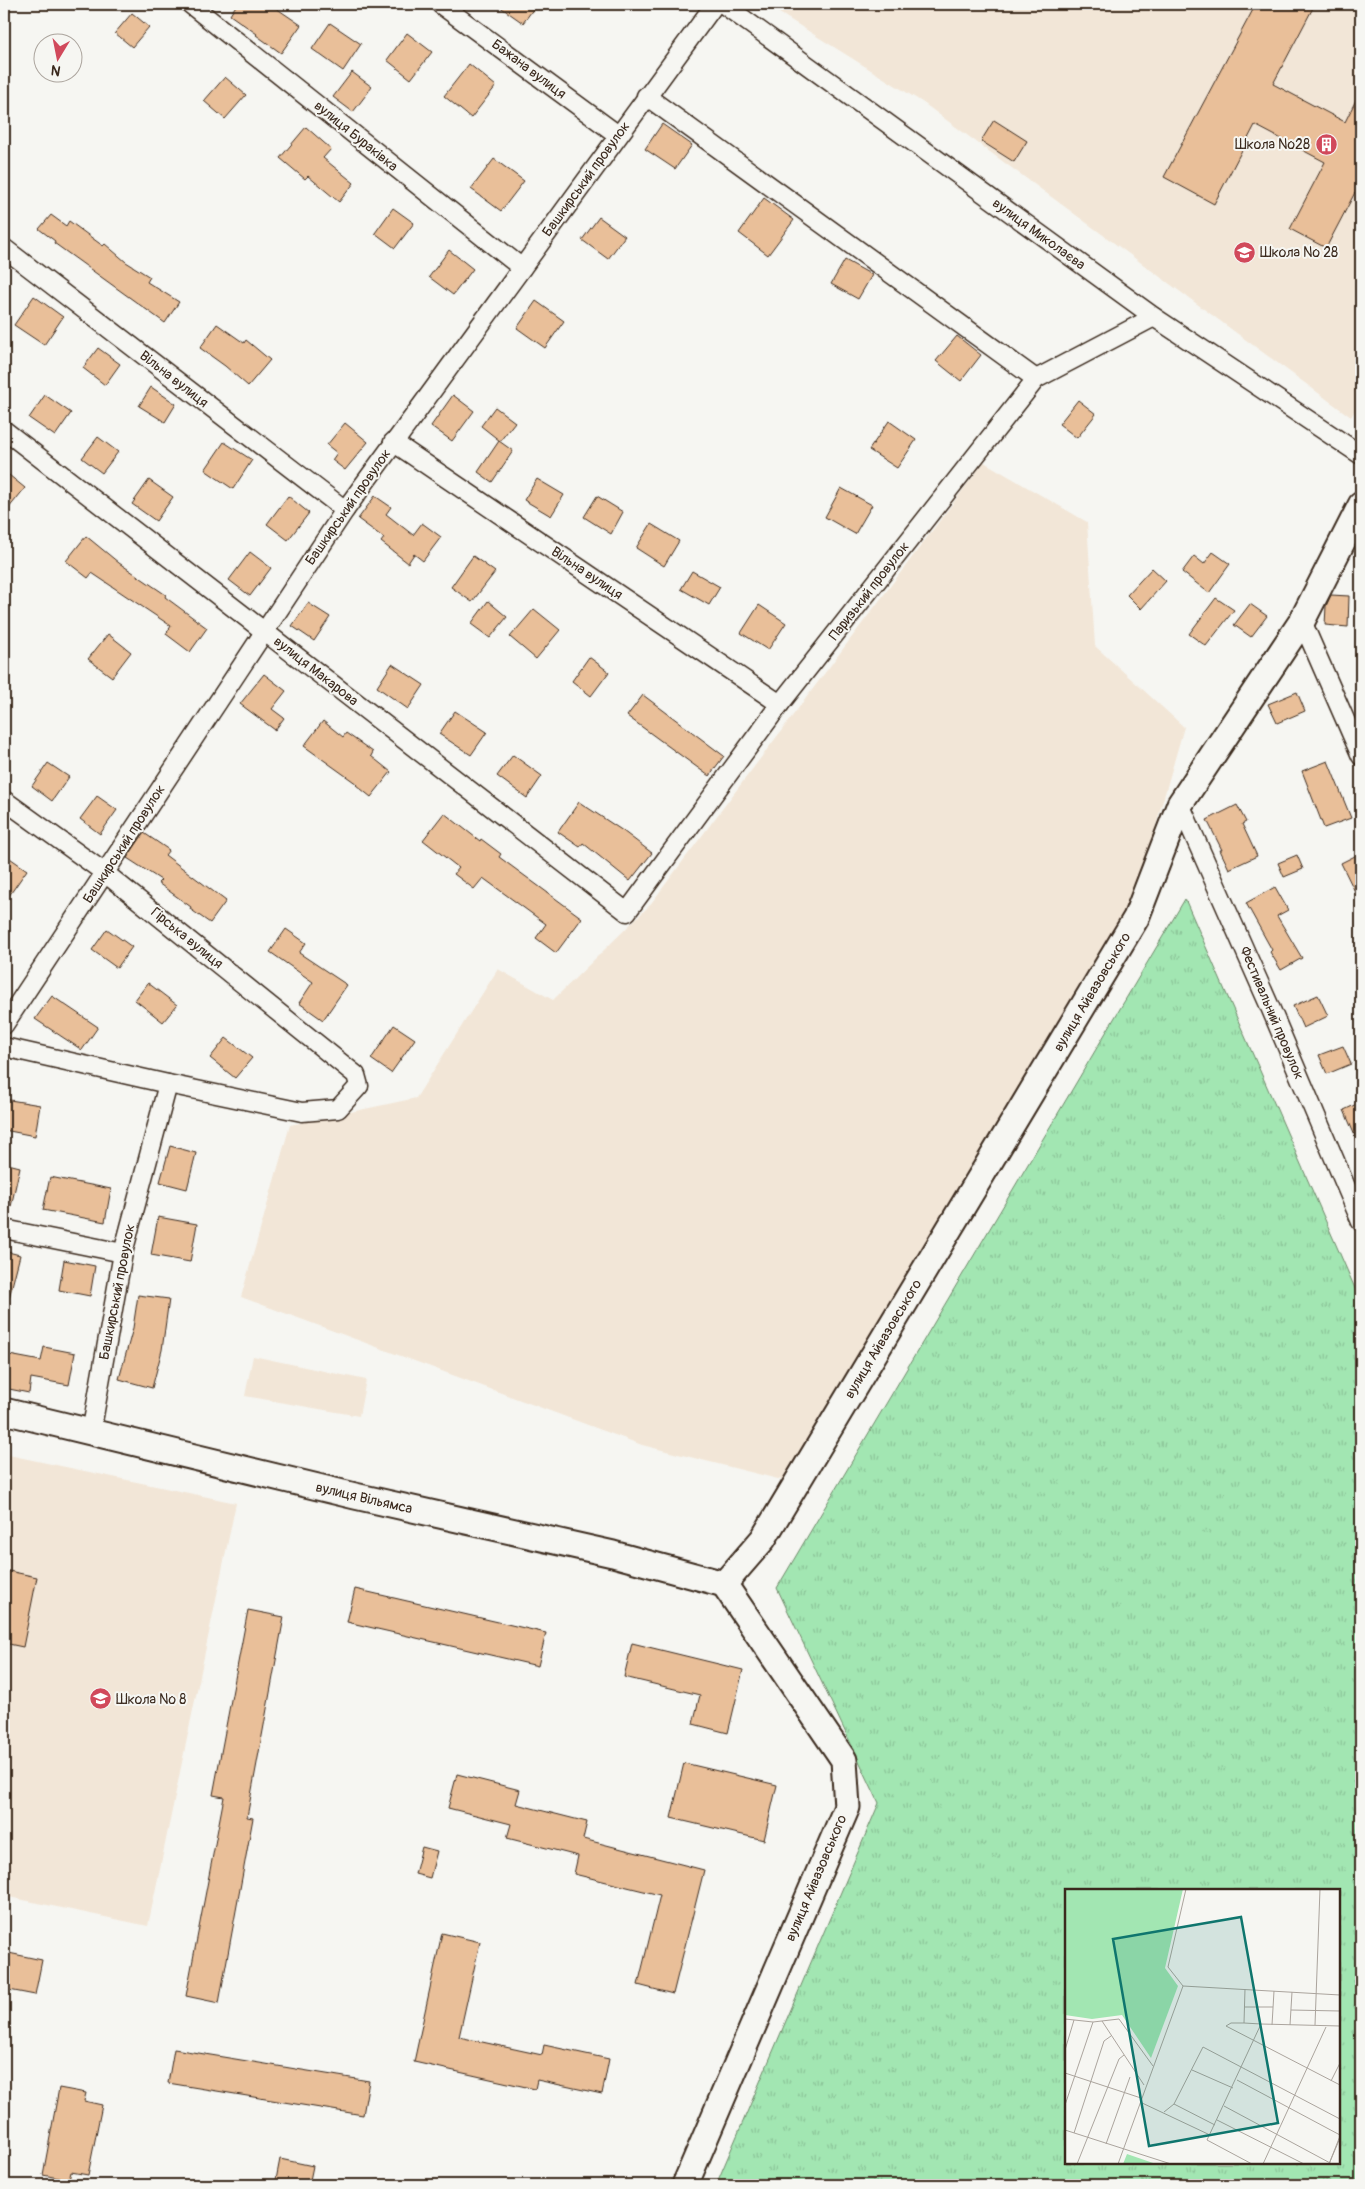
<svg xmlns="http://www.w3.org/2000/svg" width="1365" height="2189" font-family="Pangolin,sans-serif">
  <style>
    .built { fill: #f2e6d7 }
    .grass { fill: url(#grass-tufts); stroke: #6e8868; fill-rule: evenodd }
    .building { fill: #e9bf99; stroke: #3b2a1e }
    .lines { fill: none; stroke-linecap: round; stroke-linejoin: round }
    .street-casing { stroke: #3b2a1e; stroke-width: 21 }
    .secondary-casing { stroke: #3b2a1e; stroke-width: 29 }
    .street { stroke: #f6f6f2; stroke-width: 18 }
    .secondary { stroke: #f6f6f2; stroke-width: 25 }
    .labels { text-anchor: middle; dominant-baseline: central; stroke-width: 4; stroke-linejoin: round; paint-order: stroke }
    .street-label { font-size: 14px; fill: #3b2a1e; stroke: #f6f6f2 }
    .poi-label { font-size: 14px; fill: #3b2a1e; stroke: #f6f6f2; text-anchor: start }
    .inset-road { fill: none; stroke: #aba49d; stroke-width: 1 }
    .view { fill: #0f766e; fill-opacity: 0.15; stroke: #0f766e; stroke-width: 2.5 }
    .inset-edge { fill: none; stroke: #3b2a1e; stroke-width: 2.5 }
  </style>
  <defs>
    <pattern id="grass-tufts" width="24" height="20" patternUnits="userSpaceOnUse" patternTransform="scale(1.25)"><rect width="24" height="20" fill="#a2e6b2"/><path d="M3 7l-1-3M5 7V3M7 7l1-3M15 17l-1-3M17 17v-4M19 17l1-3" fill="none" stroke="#8cc599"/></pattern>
  </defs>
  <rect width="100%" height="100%" fill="#f6f6f2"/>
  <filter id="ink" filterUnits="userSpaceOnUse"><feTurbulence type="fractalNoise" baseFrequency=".02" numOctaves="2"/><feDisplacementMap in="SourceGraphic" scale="10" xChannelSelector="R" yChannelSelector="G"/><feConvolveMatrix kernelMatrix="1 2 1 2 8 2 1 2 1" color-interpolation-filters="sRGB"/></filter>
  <g filter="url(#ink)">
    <g class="built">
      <path d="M765,4h596v397l-10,16 -429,-315z"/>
      <path d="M984,462l103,60 8,124 89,81 -50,175 -348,579 -144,-36 -401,-148 49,-172 126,-27 82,-129 55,31 96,-94z"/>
      <path d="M253,1356l113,24 -7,36 -114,-20z"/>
      <path d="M4,1454l232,49 -88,423 -144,-30z"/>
    </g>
    <path class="grass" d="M1185,899l176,403v883h-645l163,-382 -102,-215zM1066,1890h273v273h-273z"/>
    <g class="building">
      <path d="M237,4h33l31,21 -20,28 -25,-18 1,-1 -27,-19z"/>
      <path d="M496,4h41l-14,19z"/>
      <path d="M1256,4h59l-42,80 72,38 16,-32v91l-35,67 -36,-19 35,-67 -70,-37 -41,79 -50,-27z"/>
      <path d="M132,13l17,14 -17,20 -17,-14z"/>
      <path d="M330,23l31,21 -18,27 -31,-22z"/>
      <path d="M407,33l25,19 -21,27 -24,-19z"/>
      <path d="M469,64l27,22 -25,32 -27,-22z"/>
      <path d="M352,72l20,15 -19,25 -20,-15z"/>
      <path d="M225,77l21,18 -21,24 -21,-18z"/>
      <path d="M994,120l33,21 -13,21 -33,-21z"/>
      <path d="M662,124l30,21 -17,24 -30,-20z"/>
      <path d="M306,127l25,22 -8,9 31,25 -15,19 -31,-26 -3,3 -25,-21z"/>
      <path d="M494,159l30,22 -23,30 -30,-22z"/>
      <path d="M764,198l30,22 -26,35 -29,-22z"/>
      <path d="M393,208l21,15 -19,25 -20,-15z"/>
      <path d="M51,215l15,11 3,-5 34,25 2,-2 21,18 24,15 -3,5 32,20 -14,21 -111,-80 1,-2 -16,-12z"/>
      <path d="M599,217l26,19 -17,23 -26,-19z"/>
      <path d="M449,250l24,19 -20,26 -24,-18z"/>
      <path d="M845,260l27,15 -14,24 -27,-15z"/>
      <path d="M34,296l29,21 -19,28 -30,-20z"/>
      <path d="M536,301l28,20 -19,27 -28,-20z"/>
      <path d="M217,324l27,19 2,-3 24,20 -22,26 -23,-20 -25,-18z"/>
      <path d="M957,336l24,19 -20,26 -25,-20z"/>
      <path d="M98,348l22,16 -15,21 -22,-17z"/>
      <path d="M151,387l25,17 -11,18 -26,-16z"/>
      <path d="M45,395l26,18 -16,23 -26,-18z"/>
      <path d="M453,395l21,16 -22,30 -21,-15z"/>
      <path d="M1078,400l18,14 -19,24 -18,-14z"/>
      <path d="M495,407l20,15 -15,19 -19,-15z"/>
      <path d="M889,421l27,19 -19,28 -28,-18z"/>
      <path d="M345,423l23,19 -23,28 -13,-10 5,-7 -10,-8z"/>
      <path d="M98,437l20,15 -16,21 -20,-15z"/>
      <path d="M499,441l14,10 -21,31 -14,-10z"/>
      <path d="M224,442l28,18 -19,29 -28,-19z"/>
      <path d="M4,471l21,17 -21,26z"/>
      <path d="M537,479l27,16 -13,21 -27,-16z"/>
      <path d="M149,480l24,17 -17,24 -24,-17z"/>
      <path d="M841,488l31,17 -17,29 -30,-17z"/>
      <path d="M288,496l21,17 -21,27 -21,-16z"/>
      <path d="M375,496l16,11 -5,7 27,21 9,-12 19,14 -18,24 -9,-7 -6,9 -27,-21 3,-4 -26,-19z"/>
      <path d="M597,496l26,16 -12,22 -27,-17z"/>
      <path d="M651,524l28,17 -15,25 -28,-18z"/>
      <path d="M86,536l33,27 47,32 -1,2 42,31 -17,24 -24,-18 5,-8 -79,-53 -4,5 -22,-17z"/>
      <path d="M250,552l21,16 -21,28 -21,-16z"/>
      <path d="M1213,552l17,12 -21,29 -27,-21 12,-16 10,8z"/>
      <path d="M473,556l22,16 -23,30 -21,-15z"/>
      <path d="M1152,568l14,13 -25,28 -14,-14z"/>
      <path d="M692,571l28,16 -11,18 -28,-16z"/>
      <path d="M1331,595l18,1 -1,31 -23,-2 1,-19z"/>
      <path d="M1216,598l18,12 -28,36 -17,-12z"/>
      <path d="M488,601l19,16 -17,21 -19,-14z"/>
      <path d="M308,603l22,14 -16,24 -22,-15z"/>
      <path d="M1250,604l17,12 -16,21 -17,-12z"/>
      <path d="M759,605l27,18 -18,27 -27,-17z"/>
      <path d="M534,609l26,21 -24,29 -26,-22z"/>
      <path d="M108,634l23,18 -19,25 -24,-18z"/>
      <path d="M589,657l20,15 -18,24 -19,-15z"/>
      <path d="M392,664l32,21 -16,24 -31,-22z"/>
      <path d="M264,674l22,17 -14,18 12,9 -9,12 -35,-26z"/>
      <path d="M1297,692l8,19 -28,12 -9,-19z"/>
      <path d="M643,695l81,61 -15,20 -82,-60z"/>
      <path d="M455,711l32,21 -16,23 -32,-21z"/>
      <path d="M323,721l20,16 3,-4 27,19 -2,4 20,16 -20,25 -15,-12 1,-1 -53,-38z"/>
      <path d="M513,755l29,21 -15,22 -30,-22z"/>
      <path d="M1328,761l23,57 -27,10 -22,-57z"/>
      <path d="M48,763l21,14 -17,24 -20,-15z"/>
      <path d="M97,796l20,14 -17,24 -20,-15z"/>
      <path d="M579,802l44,29 29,22 -22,28 -47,-38 -3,4 -22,-15z"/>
      <path d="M1237,805l9,17 -4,2 15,32 -28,13 -9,-19h2l-15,-30z"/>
      <path d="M444,813l36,28 1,-2 20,15 -2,3 83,61 -26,35 -20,-15 10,-14 -63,-46 -9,11 -20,-15 5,-6 -36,-28z"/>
      <path d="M144,833l25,17 -4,5 61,46 -16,22 -20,-14 1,-2 -33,-24 3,-3 -34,-22z"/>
      <path d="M1361,853v51l-20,-41z"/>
      <path d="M4,854l23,16 -23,33z"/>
      <path d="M1297,855l6,14 -19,8 -6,-14z"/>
      <path d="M1275,887l13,23 -11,6 25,42 -21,12 -11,-18 2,-2 -26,-47z"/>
      <path d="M107,929l25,18 -15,21 -25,-18z"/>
      <path d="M286,929l20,14 -7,10 48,32 -24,35 -24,-17 14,-21 -43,-30z"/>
      <path d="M148,983l29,22 -14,17 -28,-22z"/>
      <path d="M1318,995l10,21 -25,12 -10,-22z"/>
      <path d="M52,996l46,31 -16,23 -47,-31z"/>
      <path d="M394,1025l21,14 -24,34 -20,-14z"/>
      <path d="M226,1038l26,20 -17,20 -25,-20z"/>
      <path d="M1343,1046l8,18 -24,10 -8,-19z"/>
      <path d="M4,1099l36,6 -5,31 -31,-6z"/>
      <path d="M1361,1102v48l-17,-40z"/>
      <path d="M170,1146l26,7 -9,36 -27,-7z"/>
      <path d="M4,1163l16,4 -10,44h-6z"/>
      <path d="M50,1177l61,12 -6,33 -62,-12z"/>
      <path d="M158,1217l39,7 -7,38 -39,-7z"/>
      <path d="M4,1251l16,4 -11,43 -5,-1z"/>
      <path d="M64,1260l31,6 -5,30 -31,-6z"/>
      <path d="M138,1295l31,4 -7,51 -10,38 -33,-9 14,-51z"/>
      <path d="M44,1347l31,6 -6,32 -38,-7 -2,15 -25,-5v-34l37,7z"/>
      <path d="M4,1570l33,7 -14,70 -19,-4z"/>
      <path d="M355,1589l191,44 -8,33 -191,-44z"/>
      <path d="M248,1610l36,7 -37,200 6,1 -34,185 -33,-7 38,-199 -11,-2z"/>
      <path d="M632,1643l111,27 -15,63 -35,-9 7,-29 -76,-18z"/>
      <path d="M684,1763l93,22 -13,55 -93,-22z"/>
      <path d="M457,1774l63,16 -4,14 71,18 -4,17 121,31 -31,124 -35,-9 22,-90 -86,-21 4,-18 -71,-18 4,-14 -63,-16z"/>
      <path d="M422,1847l15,4 -7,27 -15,-4z"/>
      <path d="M442,1933l38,9 -21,95 83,18 2,-10 65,14 -7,35 -65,-14 -2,9 -121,-27z"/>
      <path d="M4,1952l38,8 -7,35 -31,-6z"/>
      <path d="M174,2049l195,32 -6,34 -195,-32z"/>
      <path d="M59,2088l27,5 -2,8 18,4 -14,70 -17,-3 -2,8 -26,-5z"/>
      <path d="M280,2159l33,7 -4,19h-34z"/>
    </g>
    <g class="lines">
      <defs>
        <g id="street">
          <path d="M190,4l332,264"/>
          <path d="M440,4l178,131"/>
          <path d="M723,4l431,313 207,138"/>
          <path d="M646,96l390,283"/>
          <path d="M4,248l341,262"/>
          <path d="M4,430l623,482 153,-208 256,-325 118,-62"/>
          <path d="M393,442l387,262"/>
          <path d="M1302,621l59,135"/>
          <path d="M4,800l101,73 251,202 3,11 -21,23 -36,3 -134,-28"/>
          <path d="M1180,804l90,203 91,215"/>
          <path d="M4,1025l341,-515 370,-506"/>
          <path d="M4,1047l164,37 -45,169 -32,180"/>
          <path d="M4,1229l119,24"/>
        </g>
        <g id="secondary">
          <path d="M4,1411l351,85 258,58 111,30"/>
          <path d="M724,1584l39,-45 373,-621 44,-114 122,-183 59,-116"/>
          <path d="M685,2185l162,-378 -3,-47 -120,-176"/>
        </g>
      </defs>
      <use href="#street" class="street-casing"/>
      <use href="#secondary" class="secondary-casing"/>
      <use href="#street" class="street"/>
      <use href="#secondary" class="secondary"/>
    </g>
  </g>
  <defs>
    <symbol id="building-disc" viewBox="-11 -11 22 22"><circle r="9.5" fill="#d1495b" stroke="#f6f6f2"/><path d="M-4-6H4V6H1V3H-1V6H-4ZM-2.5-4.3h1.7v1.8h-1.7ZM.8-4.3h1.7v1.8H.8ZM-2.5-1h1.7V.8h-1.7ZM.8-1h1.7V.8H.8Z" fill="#fff"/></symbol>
    <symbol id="school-disc" viewBox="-11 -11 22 22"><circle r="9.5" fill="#d1495b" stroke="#f6f6f2"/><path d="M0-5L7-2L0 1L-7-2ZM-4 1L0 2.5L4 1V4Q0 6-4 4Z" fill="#fff"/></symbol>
  </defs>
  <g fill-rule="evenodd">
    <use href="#building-disc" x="1314" y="132" width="25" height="25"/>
    <use href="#school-disc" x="1232" y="240" width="25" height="25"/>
    <use href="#school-disc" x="88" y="1686" width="25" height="25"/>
  </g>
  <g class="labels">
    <g class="street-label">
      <text transform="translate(529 69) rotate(37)">Бажана вулиця</text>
      <text transform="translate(356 136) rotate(39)">вулиця Бураківка</text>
      <text transform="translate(586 179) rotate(-54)">Башкирський провулок</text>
      <text transform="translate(1039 234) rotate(36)">вулиця Миколаєва</text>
      <text transform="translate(174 379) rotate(38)">Вільна вулиця</text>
      <text transform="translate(348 507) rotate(-55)">Башкирський провулок</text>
      <text transform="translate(587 573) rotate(34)">Вільна вулиця</text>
      <text transform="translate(869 591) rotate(-52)">Паризький провулок</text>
      <text transform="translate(316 671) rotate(38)">вулиця Макарова</text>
      <text transform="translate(124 844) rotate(-57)">Башкирський провулок</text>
      <text transform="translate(187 938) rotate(39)">Гірська вулиця</text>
      <text transform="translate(1092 992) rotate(-59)">вулиця Айвазовського</text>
      <text transform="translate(1272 1013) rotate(67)">Фестивальний провулок</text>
      <text transform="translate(117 1292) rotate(-79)">Башкирський провулок</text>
      <text transform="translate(883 1339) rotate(-59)">вулиця Айвазовського</text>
      <text transform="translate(364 1498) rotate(13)">вулиця Вільямса</text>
      <text transform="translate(816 1878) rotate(-67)">вулиця Айвазовського</text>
    </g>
    <g class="poi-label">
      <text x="1310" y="144" text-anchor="end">Школа №28</text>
      <text x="1260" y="252">Школа № 28</text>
      <text x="116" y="1699">Школа № 8</text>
    </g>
  </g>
  <g transform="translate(1065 1889)">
    <rect width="275" height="275" fill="#f6f6f2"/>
    <path d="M0,0h118l-18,79 13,18 -27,72 -29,-43 -30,4 -27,-4z" fill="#a2e6b2"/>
    <path d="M62,265l29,10h-33z" fill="#a2e6b2"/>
    <path class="inset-road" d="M118,97l157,9M118,97l-15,-19 18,-78M180,100l-1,34 17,1 -54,116 45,24M180,118h28M226,121l49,1M0,130l28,3 26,-3 34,47M37,132l42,64M179,134h-13l-5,3 114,59M196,135l79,2M207,136l2,-34M225,136l2,-33M250,136l5,-136M0,161l9,-30M127,181l41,18M0,184l76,25M172,191l103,55M266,192l9,-18M75,213l70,33M109,215l41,21M0,216l28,-83M159,217l108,58M99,223l10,-8 29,-57 137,72M152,231l87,44M0,241l106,34M9,244l30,-92 7,-5M41,255l24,-67M12,275l42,-105 5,-4M53,275l65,-178M198,275l63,-137M264,275l11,-28M264,275l11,-26"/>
    <path class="view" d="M176,28l37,206 -129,23 -36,-207z"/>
    <rect width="275" height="275" class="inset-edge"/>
  </g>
  <rect width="1365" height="2189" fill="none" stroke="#f6f6f2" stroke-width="20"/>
  <rect x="10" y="10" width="1345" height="2169" fill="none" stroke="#3b2a1e" stroke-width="2" filter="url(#ink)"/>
  <g transform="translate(58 58) rotate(190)"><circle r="24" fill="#f6f6f2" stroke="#aba49d"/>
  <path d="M0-4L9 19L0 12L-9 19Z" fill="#d1495b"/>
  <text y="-8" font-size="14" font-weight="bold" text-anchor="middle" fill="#3b2a1e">N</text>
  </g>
</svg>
